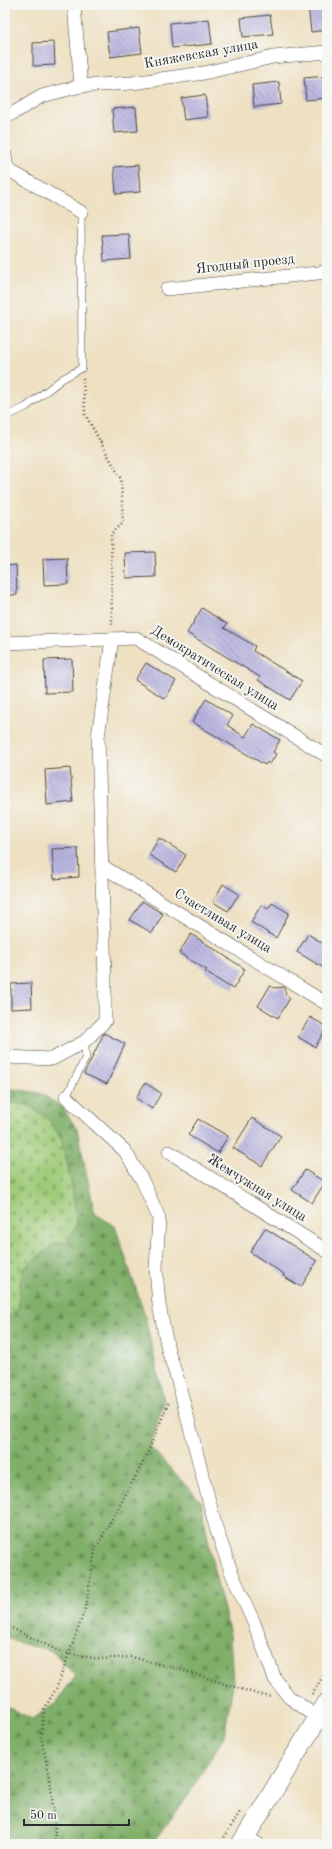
<svg xmlns="http://www.w3.org/2000/svg" width="332" height="1849" font-family="'Old Standard TT',serif">
  <style>
    .forest { fill: url(#forest-firs); stroke: #556d4a }
    .cemetery { fill: url(#cemetery-stones); stroke: #657b52 }
    .building { fill: url(#building-back-hatch) }
    .lines { fill: none; stroke-linecap: round; stroke-linejoin: round }
    .lane-casing { stroke: #484642; stroke-width: 8 }
    .street-casing { stroke: #484642; stroke-width: 14 }
    .secondary-casing { stroke: #484642; stroke-width: 20 }
    .path { stroke: #484642; stroke-width: 2.5; stroke-dasharray: 1 3; stroke-linecap: butt }
    .lane { stroke: #fff; stroke-width: 7 }
    .street { stroke: #fff; stroke-width: 13 }
    .secondary { stroke: #fff; stroke-width: 19 }
    .labels { text-anchor: middle; dominant-baseline: central; stroke-width: 4; stroke-linejoin: round; paint-order: stroke }
    .street-label { font-size: 14px; fill: #2b2b2b; stroke: #f6f6f2 }
  </style>
  <defs>
    <pattern id="forest-firs" width="22" height="20" patternUnits="userSpaceOnUse"><rect width="22" height="20" fill="#7faf68"/><path d="M5 1l3.5 6h-7zM16 11l3.5 6h-7z" fill="#688f56"/></pattern>
    <pattern id="cemetery-stones" width="16" height="16" patternUnits="userSpaceOnUse"><rect width="16" height="16" fill="#9fcb78"/><path d="M2 7V4a2 2 0 0 1 4 0v3zM10 15v-3a2 2 0 0 1 4 0v3z" fill="#89ae68"/></pattern>
    <pattern id="building-back-hatch" width="6" height="6" patternUnits="userSpaceOnUse"><rect width="6" height="6" fill="#b7b2df"/><path d="M-1 5l2 2M0 0l6 6M5-1l2 2" fill="none" stroke="#9591b5"/></pattern>
  </defs>
  <rect width="100%" height="100%" fill="#f6f6f2"/>
  <filter id="ink" filterUnits="userSpaceOnUse"><feTurbulence type="fractalNoise" baseFrequency=".025" numOctaves="2"/><feDisplacementMap in="SourceGraphic" scale="8" xChannelSelector="R" yChannelSelector="G"/><feConvolveMatrix kernelMatrix="1 2 1 2 8 2 1 2 1" color-interpolation-filters="sRGB"/></filter>
  <filter id="wash" filterUnits="userSpaceOnUse"><feTurbulence type="fractalNoise" baseFrequency=".012" numOctaves="4" result="noise"/><feDisplacementMap in="SourceGraphic" scale="16" xChannelSelector="R" yChannelSelector="G"/><feGaussianBlur stdDeviation="0.9" result="paint"/><feColorMatrix in="noise" values="0 0 0 0 0 0 0 0 0 0 0 0 0 0 0 0 0 1.4 0 .05"/><feComposite in="paint" operator="in"/></filter>
  <g filter="url(#wash)">
    <rect width="100%" height="100%" fill="#eee0c1"/>
    <path class="forest" d="M5,1088l35,5 22,14 15,22 18,85 20,12 29,87 20,88 -14,46 51,54 13,70 16,63 3,50 -9,52 -37,62 -35,46h-147v-138l27,13 24,-16 19,-27 -22,-25 -37,-9 -11,-7v-316l13,-10 3,-39 56,-46 -6,-43 -9,-41 -35,-35 -22,-3z"/>
    <path class="cemetery" d="M5,1102l22,3 21,13 14,22 9,41 6,43 -10,18 -12,1 -33,27 -4,39 -13,10z"/>
    <g id="blocks">
      <g class="building">
        <path d="M308,5h19v25l-16,2z"/>
        <path d="M270,15l3,19 -30,3 -2,-19z"/>
        <path d="M209,19l3,25 -40,4 -2,-25z"/>
        <path d="M139,28l3,25 -32,4 -3,-25z"/>
        <path d="M54,42l1,23 -22,1v-23z"/>
        <path d="M327,76v22l-21,2 -2,-22z"/>
        <path d="M279,82l2,22 -27,3 -2,-22z"/>
        <path d="M205,95l3,22 -24,3 -3,-22z"/>
        <path d="M136,107l2,24 -24,2 -2,-24z"/>
        <path d="M138,165l2,27 -24,2 -2,-27z"/>
        <path d="M129,234l2,25 -27,2 -2,-26z"/>
        <path d="M155,552l1,25 -30,1 -1,-25z"/>
        <path d="M67,558l1,26 -24,1 -1,-26z"/>
        <path d="M16,565l1,30h-12v-29z"/>
        <path d="M202,608l25,16 -3,4 31,18 -2,5 49,30 -12,19 -32,-20 2,-3 -73,-44z"/>
        <path d="M72,659l1,33 -28,1 -1,-33z"/>
        <path d="M146,663l30,18 -11,18 -30,-19z"/>
        <path d="M206,699l27,17 -6,9 18,12 8,-13 27,16 -7,12 3,2 -6,10 -3,-2 -2,3 -73,-43z"/>
        <path d="M70,768l3,34 -26,3 -2,-35z"/>
        <path d="M159,838l27,17 -10,17 -27,-17z"/>
        <path d="M78,848l1,29 -25,2 -2,-30z"/>
        <path d="M223,884l16,10 -11,17 -15,-9z"/>
        <path d="M142,901l21,13 -11,19 -22,-13z"/>
        <path d="M272,903l17,10 -13,25 -25,-16 10,-17 7,4z"/>
        <path d="M191,934l54,35 -12,20 -28,-17 2,-2 -28,-17z"/>
        <path d="M308,934l19,12v24l-30,-18z"/>
        <path d="M31,983l1,25 -21,1v-25z"/>
        <path d="M270,986l4,2 10,-1 2,8 4,3 -12,20 -20,-12z"/>
        <path d="M310,1017l17,10 -12,20 -17,-10z"/>
        <path d="M104,1033l21,11 -18,40 -23,-10z"/>
        <path d="M145,1083l16,10 -9,16 -16,-11z"/>
        <path d="M252,1118l29,18 -19,30 -29,-18z"/>
        <path d="M198,1119l30,17 -10,17 -30,-18z"/>
        <path d="M305,1170l20,12 -13,21 -20,-13z"/>
        <path d="M265,1228l52,33 -16,26 -18,-11 1,-2 -34,-22z"/>
      </g>
    </g>
  </g>
  <g filter="url(#ink)">
    <use href="#blocks" fill-opacity="0" stroke="#484642" stroke-width="1"/>
    <g class="lines">
      <defs>
        <g id="lane">
          <path d="M5,417l21,-10 36,-28 20,-11 -1,-156"/>
          <path d="M66,1097l20,-40 -2,-15"/>
        </g>
        <g id="street">
          <path d="M74,5l7,81"/>
          <path d="M5,118l37,-22 39,-10 51,-3 72,-10 69,-16 54,-5"/>
          <path d="M5,155l2,14 74,43"/>
          <path d="M167,289l160,-17"/>
          <path d="M5,643l131,-5 191,118"/>
          <path d="M102,866l225,138"/>
          <path d="M5,1057l47,2 32,-17 21,-21v-42l-7,-242 14,-98"/>
          <path d="M66,1097l59,54 18,31 16,36 -3,51 3,36 9,45 10,31 38,147 16,46 22,49 21,56 14,18 29,21"/>
          <path d="M169,1152l158,99"/>
          <path d="M245,1837l13,7"/>
        </g>
        <path id="secondary" d="M241,1844l86,-141"/>
      </defs>
      <use href="#lane" class="lane-casing"/>
      <use href="#street" class="street-casing"/>
      <use href="#secondary" class="secondary-casing"/>
      <g class="path">
        <path d="M83,378l2,36 36,65 2,44 -12,11 1,93"/>
        <path d="M5,1625l56,27 37,7 34,-2 53,14 72,23 15,2"/>
        <path d="M312,1694l15,-24"/>
        <path d="M54,1844l1,-19 -5,-47 -9,-41 3,-28 12,-20 30,-82 9,-57 49,-89 25,-59"/>
        <path d="M220,1844l20,-32"/>
      </g>
      <use href="#lane" class="lane"/>
      <use href="#street" class="street"/>
      <use href="#secondary" class="secondary"/>
    </g>
  </g>
  <g class="labels">
    <g class="street-label">
      <text transform="translate(201 54) rotate(-10)">Княжевская улица</text>
      <text transform="translate(245 264) rotate(-6)">Ягодный проезд</text>
      <text transform="translate(215 668) rotate(32)">Демократическая улица</text>
      <text transform="translate(223 921) rotate(31)">Счастливая улица</text>
      <text transform="translate(257 1188) rotate(32)">Жемчужная улица</text>
    </g>
  </g>
  <rect width="332" height="1849" fill="none" stroke="#f6f6f2" stroke-width="20"/>
  <path d="M24 1819v6h105v-6" fill="none" stroke="#2b2b2b" stroke-width="2"/>
  <text x="30" y="1819" font-size="12" fill="#2b2b2b" stroke="#f6f6f2" stroke-width="3" paint-order="stroke">50 m</text>
</svg>
